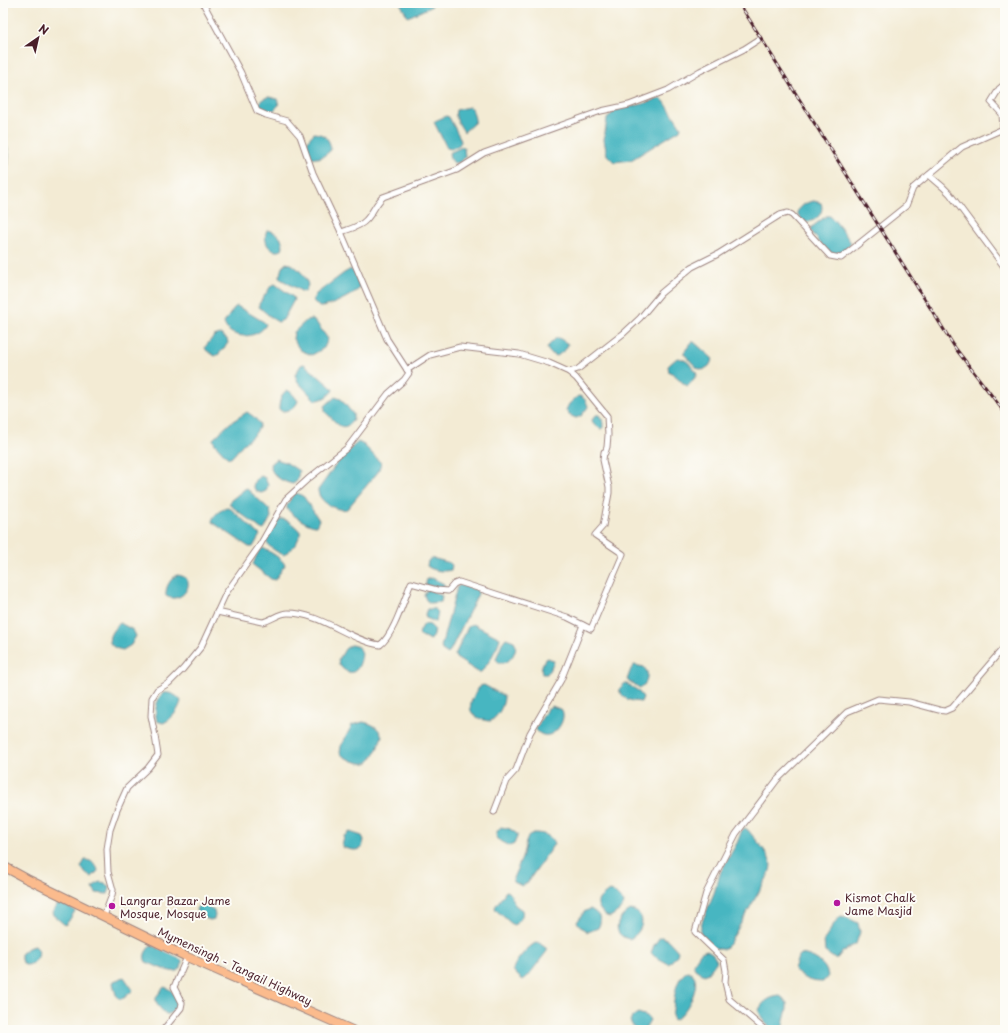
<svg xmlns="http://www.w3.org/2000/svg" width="1008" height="1033" font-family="'Playpen Sans',sans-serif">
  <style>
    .water { fill: #47b6c1; stroke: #486a76 }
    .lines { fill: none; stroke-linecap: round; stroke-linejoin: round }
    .minor-casing { stroke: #9e8580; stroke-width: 7 }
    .trunk-casing { stroke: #9e8580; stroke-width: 10 }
    .minor { stroke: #fff; stroke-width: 5 }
    .trunk { stroke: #fbbb8d; stroke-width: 8 }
    .rail-casing { stroke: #4a1f2b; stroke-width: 3 }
    .rail { stroke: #fdfcf7; stroke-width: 1.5; stroke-dasharray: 4.5; stroke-linecap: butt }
    .poi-dot { fill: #b5179e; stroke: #fdfcf7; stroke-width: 1.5 }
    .labels { text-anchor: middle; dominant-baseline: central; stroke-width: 4; stroke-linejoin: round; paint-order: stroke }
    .poi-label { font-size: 11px; fill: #4a1f2b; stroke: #fdfcf7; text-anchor: start }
    .street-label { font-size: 11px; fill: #4a1f2b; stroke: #fdfcf7 }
  </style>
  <rect width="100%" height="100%" fill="#fdfcf7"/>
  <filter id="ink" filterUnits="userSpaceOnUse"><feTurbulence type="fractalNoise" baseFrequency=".025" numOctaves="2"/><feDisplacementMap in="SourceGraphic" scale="8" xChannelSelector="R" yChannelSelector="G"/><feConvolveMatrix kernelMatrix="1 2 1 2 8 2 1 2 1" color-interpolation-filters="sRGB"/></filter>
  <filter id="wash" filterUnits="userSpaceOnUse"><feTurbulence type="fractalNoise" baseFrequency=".012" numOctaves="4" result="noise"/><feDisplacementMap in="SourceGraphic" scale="16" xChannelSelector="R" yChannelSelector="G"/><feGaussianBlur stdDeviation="0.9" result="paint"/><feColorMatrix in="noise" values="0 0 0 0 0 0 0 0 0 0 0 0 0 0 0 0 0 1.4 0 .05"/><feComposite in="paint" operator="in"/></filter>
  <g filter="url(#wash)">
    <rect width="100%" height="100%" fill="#f3ebd4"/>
    <g class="water">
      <path d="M400,3h30l2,3 -24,11z"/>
      <path d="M269,97l8,2 2,6 -5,5 -10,2 -5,-6c0,-6 5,-8 10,-9z"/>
      <path d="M660,98l4,3 17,26 -1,3 -49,30 -17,2 -7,-7 -3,-15 3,-21 7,-8 28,-7z"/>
      <path d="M469,107l3,1 3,11v3l-11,10c-4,-7 -10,-14 -8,-22z"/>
      <path d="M446,116l3,1 11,21 1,4 -3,4 -7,3 -4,-1 -13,-26 1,-1z"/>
      <path d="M314,133c11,1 16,6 17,17 -7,6 -11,10 -20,7 -8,-9 -4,-17 3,-24z"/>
      <path d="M3,144h2c5,6 4,13 3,20l-5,4z"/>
      <path d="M462,147l2,1 1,9 -4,5 -7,1 -4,-5 -1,-5z"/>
      <path d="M814,201l7,2c4,10 -6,20 -16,19l-5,-4 -3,-6c4,-6 9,-10 17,-11z"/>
      <path d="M826,216h4c4,3 20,24 21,27 -18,24 -28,3 -40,-12l1,-4z"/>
      <path d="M267,230c9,1 19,10 15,20 -12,5 -20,-9 -15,-20z"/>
      <path d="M286,263c10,1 20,13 22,22l-3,7 -4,-1 -22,-13 3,-11z"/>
      <path d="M351,269l4,4 5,15c-7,7 -32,20 -41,19l-5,-5 -1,-3 3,-5 28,-21z"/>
      <path d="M275,284l18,13 1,3 -11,20 -5,2 -5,-3 -14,-12v-3l12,-18z"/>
      <path d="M237,306l27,16 2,2c-6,15 -37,17 -42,-1l10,-15z"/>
      <path d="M311,319l5,3 12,17 -4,9 -12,7 -12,-5 -7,-11 1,-7 13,-12z"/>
      <path d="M220,334l7,5 1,4 -9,11 -4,2 -9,-6 -1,-3 9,-11z"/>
      <path d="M556,338h3l9,6 -2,5 -9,7 -7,-3 -3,-4 1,-3z"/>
      <path d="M692,342h2l19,17 -4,7 -6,4 -6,-2 -13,-14v-2z"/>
      <path d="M677,358c9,0 17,9 20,17l-9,11c-8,-3 -11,-12 -19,-14l-1,-6z"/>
      <path d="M304,364l27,23 2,3c-3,5 -12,11 -18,10l-17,-18 -3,-7 6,-10z"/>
      <path d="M287,390c5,2 8,7 11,11 -3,8 -9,10 -17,10l-2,-2c0,-7 2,-15 8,-19z"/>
      <path d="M578,396c6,0 9,6 10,11l-7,9 -5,2 -7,-3 -3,-5 3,-6z"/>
      <path d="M335,397l6,2 12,15v6c-12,16 -18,-1 -28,-8v-6z"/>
      <path d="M247,412l7,5 6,7c-2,10 -12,15 -19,22 -3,4 -6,8 -10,12h-3l-13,-14 -2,-5 17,-16z"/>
      <path d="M596,415h3l4,6v7l-1,1c-4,-1 -9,-5 -10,-9z"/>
      <path d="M358,442l6,3 15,16 2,2 -3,9 -31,37c-11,3 -29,-8 -29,-19l24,-34z"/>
      <path d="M276,459l11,4 12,8 -2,10 -4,3c-10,-2 -22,-8 -23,-20z"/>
      <path d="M261,476l4,2 3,7 -2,6 -5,2 -5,-2 -3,-5 2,-6z"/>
      <path d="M246,488l24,22 1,7 -7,13 -3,-1 -31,-24v-4z"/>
      <path d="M294,493l5,1 5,3 15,23 -3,6c-8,0 -24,-11 -29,-17v-4z"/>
      <path d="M227,508l4,1 29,26 -7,12h-4l-37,-25c0,-6 9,-13 15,-14z"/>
      <path d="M281,519c7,0 16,8 20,14l-5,11 -12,11c-7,-3 -15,-7 -18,-14l6,-15z"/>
      <path d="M263,548c7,4 19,10 22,17l-10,15 -4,-1 -18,-14c2,-6 4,-14 10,-17z"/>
      <path d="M432,558l18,5 2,2 -1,5c-7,2 -18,1 -24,-4l1,-5z"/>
      <path d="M177,575c23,2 6,31 -11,21 -1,-8 4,-17 11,-21z"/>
      <path d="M432,578l12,6v3l-2,1 -16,-3v-2l1,-4z"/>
      <path d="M460,585l18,5v4l-27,55 -3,5 -6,-4 -1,-3 15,-56 1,-4z"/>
      <path d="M428,589l9,4 5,3 -1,6 -11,1 -4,-3 -2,-5z"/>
      <path d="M427,609h8l3,3 -2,10 -10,-4 -1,-4z"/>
      <path d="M120,623l13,7 3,6 -5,9 -8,5c-20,-3 -15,-17 -3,-27z"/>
      <path d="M424,624l6,1 5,5 -4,10 -12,-5 1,-4z"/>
      <path d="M473,624l27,14c-2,9 -12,27 -19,34h-3l-22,-14 -1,-3 13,-28z"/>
      <path d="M506,638l8,3c7,10 -10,31 -18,18l6,-16z"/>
      <path d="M351,645l8,2 3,6c-1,11 -6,26 -19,16 -3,-3 -4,-4 -5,-8l7,-12z"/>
      <path d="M548,658l5,2 1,2 -7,12h-5c-2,-6 1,-14 6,-16z"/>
      <path d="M634,665l10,2 3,5c1,6 -1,13 -7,16l-13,-8 4,-11z"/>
      <path d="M625,683l12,7 6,7 -2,5c-10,-1 -19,-2 -22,-13z"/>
      <path d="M484,685l20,11c0,9 -5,19 -13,25 -5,0 -8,-1 -12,-3 -16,-7 -6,-21 1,-32z"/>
      <path d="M163,693c7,-1 14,2 18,8 -2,9 -10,19 -18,22l-6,-2c-3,-10 -1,-20 6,-28z"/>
      <path d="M552,706l10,4c6,12 -13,36 -26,20l1,-3 10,-18z"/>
      <path d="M363,722c10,2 15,5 19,14 -2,6 -9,26 -16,27 -4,1 -9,-1 -13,-2 -6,-3 -9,-3 -13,-8l1,-7 11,-21z"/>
      <path d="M501,827l9,2 7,5v3l-3,7 -4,2 -13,-7c-2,-4 0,-9 4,-12z"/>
      <path d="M745,828l3,2c6,8 19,21 22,31 2,5 0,10 -2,15l-39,68 -5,5c-11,2 -19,-9 -24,-17l2,-10 12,-29 7,-22 16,-28 5,-13z"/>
      <path d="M350,832l12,4 2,4 -2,8c-5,4 -14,1 -20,-1l2,-11z"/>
      <path d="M534,833c8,0 18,2 20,11l-27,39 -5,3 -8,-4 -1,-4 9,-20 4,-16 3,-7z"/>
      <path d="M85,860c6,0 12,4 13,11l-6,6 -6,-3 -5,-7z"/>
      <path d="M100,882l5,1 5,5 -2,6 -12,-1 -3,-5 2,-3z"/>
      <path d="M506,891l4,2 5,12 7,5c2,6 -3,13 -9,15l-17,-15 -1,-3z"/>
      <path d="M609,891l5,1 10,10c0,6 -9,12 -14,15 -4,-1 -6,-2 -8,-5 -9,-11 -2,-14 7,-21z"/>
      <path d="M61,903l12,6 2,2 -7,11 -3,3 -12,-10 -1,-2 4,-7z"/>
      <path d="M201,903l5,2 8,6 1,5 -1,3 -4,1 -12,-5 -2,-6z"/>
      <path d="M590,909c9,4 13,11 8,19l-10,4 -5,-3 -6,-7 7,-10z"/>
      <path d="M631,910c18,4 11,24 -2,29 -20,-5 -11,-23 2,-29z"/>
      <path d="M841,916l5,1 12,6 2,9 -4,12 -13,7 -3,5 -5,3 -10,-7 -1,-12c6,-7 9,-18 17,-24z"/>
      <path d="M660,937h2l6,3 10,11 -1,4 -8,9 -15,-8 -3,-3 3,-8z"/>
      <path d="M538,942l9,7v2l-19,25 -5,4 -7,-6 -3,-4c1,-8 17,-26 25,-28z"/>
      <path d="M151,945l28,13 3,3c1,21 -26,4 -36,1 -4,-7 1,-12 5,-17z"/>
      <path d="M35,946c9,7 0,20 -10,19l-4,-5v-6l7,-6z"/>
      <path d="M707,950l5,3 5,8 -9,12 -4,2 -9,-6 -2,-5 8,-12z"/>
      <path d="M801,954c13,2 25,9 27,22l-5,6c-13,0 -21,-3 -29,-13l4,-12z"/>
      <path d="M688,971c19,6 -2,45 -14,49l-2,-4c3,-14 1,-37 16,-45z"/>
      <path d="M124,977l9,13 -9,8 -4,1 -4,-4 -3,-12 1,-2z"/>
      <path d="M164,987c9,2 15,12 13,21l-8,6h-3c-5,-4 -11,-11 -10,-17z"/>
      <path d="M780,996l3,2 4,5v6l-5,20 -2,1c-11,0 -19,-10 -21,-20 4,-9 11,-13 21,-14z"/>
      <path d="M638,1013l9,3 3,4 -6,10h-9l-5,-9 2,-4z"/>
    </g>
  </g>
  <g filter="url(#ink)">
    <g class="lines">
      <defs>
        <g id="minor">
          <path d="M929,175l14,12 7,7 55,74"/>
          <path d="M341,232c8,-3 19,-5 25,-12 7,-7 9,-16 17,-23l74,-27 27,-17 117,-42 28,-6 39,-15 32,-19 44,-22 14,-9"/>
          <path d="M407,370l23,-15 30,-8 59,7 30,9 20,9 9,-3 46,-36 16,-15 21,-25 31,-26 26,-13 62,-39 8,-2 4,2 38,41 11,2 65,-52 7,-18 49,-41 41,-18 -1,-15 -11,-12 8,-13 6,-5"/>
          <path d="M217,612l45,10c9,-1 16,-9 26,-9 33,0 61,27 92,32 13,-9 24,-45 31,-62l26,7 11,1 6,-7 5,-2 108,35 24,12 32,-75 -28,-19 8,-9 6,-33v-6l-6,-27 1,-8 1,1 2,-6 1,-12 -1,-19 -31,-38 -7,-6"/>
          <path d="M494,812l12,-31 10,-11 14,-37 31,-53 22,-55"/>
          <path d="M104,916l8,-21 1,-5 -5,-18 -1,-23 3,-19 7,-20 10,-22 21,-20 10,-13 -3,-19 -4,-20 1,-18 5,-8 12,-7 14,-14 18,-22 25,-54 34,-48 26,-46 22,-20 39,-31 41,-54 16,-14 5,-7 -22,-34 -46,-107 -28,-59 -13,-37 -13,-15 -21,-6 -9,-4 -16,-38 -38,-70"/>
          <path d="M163,1030l18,-22 1,-5 -8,-16 13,-30"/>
          <path d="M765,1030l-36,-31 -4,-17 1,-11 -2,-11 -29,-28 11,-39 30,-59 41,-54 70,-68 31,-13 31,3 30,8 6,1 7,-3 53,-62"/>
        </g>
        <path id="trunk" d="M3,866l24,13 160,78 165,73"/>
      </defs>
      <use href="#minor" class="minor-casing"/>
      <use href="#trunk" class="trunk-casing"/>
      <use href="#minor" class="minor"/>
      <use href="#trunk" class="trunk"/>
      <defs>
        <path id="rail" d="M739,3l217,346 49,64"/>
      </defs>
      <use href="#rail" class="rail-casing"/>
      <use href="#rail" class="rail"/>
    </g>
  </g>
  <g class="poi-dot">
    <circle cx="837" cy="903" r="4"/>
    <circle cx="112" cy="906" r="4"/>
  </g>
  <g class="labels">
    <g class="poi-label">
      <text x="845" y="897">Kismot Chalk<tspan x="845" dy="13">Jame Masjid</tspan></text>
      <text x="120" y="900">Langrar Bazar Jame<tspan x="120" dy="13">Mosque, Mosque</tspan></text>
    </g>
    <g class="street-label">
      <text transform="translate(235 966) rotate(25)">Mymensingh - Tangail Highway</text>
    </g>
  </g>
  <rect width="1008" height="1033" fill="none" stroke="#fdfcf7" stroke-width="16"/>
  <g transform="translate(38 38) rotate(34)" stroke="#fdfcf7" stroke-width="3" paint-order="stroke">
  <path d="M0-3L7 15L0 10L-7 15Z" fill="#4a1f2b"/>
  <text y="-6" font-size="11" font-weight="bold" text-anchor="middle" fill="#4a1f2b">N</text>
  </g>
</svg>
